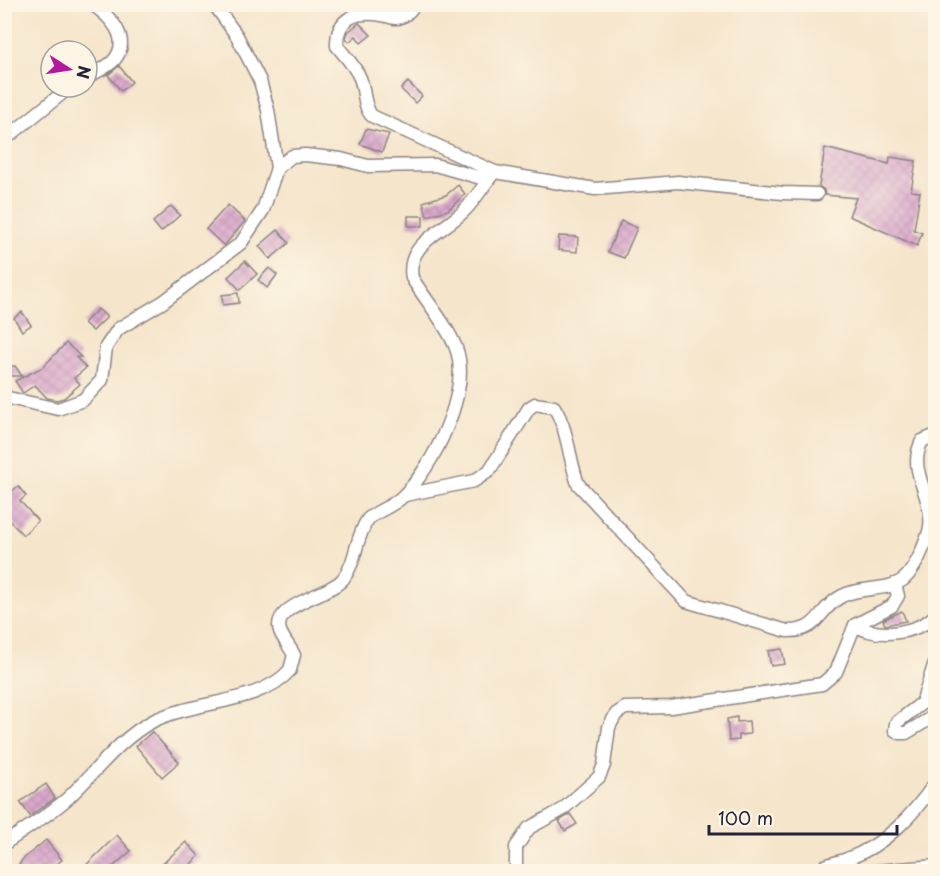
<svg xmlns="http://www.w3.org/2000/svg" width="940" height="876" font-family="'Playpen Sans',sans-serif">
  <style>
    .building { fill: url(#building-cross-hatch) }
    .lines { fill: none; stroke-linecap: round; stroke-linejoin: round }
    .street-casing { stroke: #8c8483; stroke-width: 15 }
    .street { stroke: #fff; stroke-width: 12 }
  </style>
  <defs>
    <pattern id="building-cross-hatch" width="8" height="8" patternUnits="userSpaceOnUse" patternTransform="scale(1.5)"><rect width="8" height="8" fill="#daa9cc"/><path d="M0 0l8 8M0 8l8-8" fill="none" stroke="#bb91b0"/></pattern>
  </defs>
  <rect width="100%" height="100%" fill="#fcf5e5"/>
  <filter id="ink" filterUnits="userSpaceOnUse"><feTurbulence type="fractalNoise" baseFrequency=".0167" numOctaves="2"/><feDisplacementMap in="SourceGraphic" scale="12" xChannelSelector="R" yChannelSelector="G"/><feConvolveMatrix kernelMatrix="1 2 1 2 8 2 1 2 1" color-interpolation-filters="sRGB"/></filter>
  <filter id="wash" filterUnits="userSpaceOnUse"><feTurbulence type="fractalNoise" baseFrequency=".008" numOctaves="4" result="noise"/><feDisplacementMap in="SourceGraphic" scale="24" xChannelSelector="R" yChannelSelector="G"/><feGaussianBlur stdDeviation="1.35" result="paint"/><feColorMatrix in="noise" values="0 0 0 0 0 0 0 0 0 0 0 0 0 0 0 0 0 1.4 0 .05"/><feComposite in="paint" operator="in"/></filter>
  <g filter="url(#wash)">
    <rect width="100%" height="100%" fill="#f5e5cb"/>
    <g id="blocks">
      <g class="building">
        <path d="M359,23l12,12 -10,8 -5,-7 -7,6 -3,-4 2,-6z"/>
        <path d="M119,66l13,16 -11,9 -13,-16z"/>
        <path d="M408,82l14,14 -7,7 -14,-14z"/>
        <path d="M366,129l23,5 -7,18 -22,-8z"/>
        <path d="M825,148l64,16 1,-7 26,4 -5,30 9,1 -6,38 8,3 -5,13 -68,-30 7,-18 -31,-3 -1,-5 -5,-4z"/>
        <path d="M458,185l7,9 -17,16 -21,6 -4,-14 23,-7z"/>
        <path d="M228,205l17,16 -21,25 -18,-17z"/>
        <path d="M171,206l9,9 -19,17 -8,-10z"/>
        <rect x="408" y="216" width="15" height="10"/>
        <path d="M621,221l16,7 -13,30 -16,-6z"/>
        <path d="M278,230l11,13 -19,16 -11,-13z"/>
        <path d="M559,236l19,1 -1,15 -19,-2z"/>
        <path d="M245,261l12,13 -17,16 -12,-13z"/>
        <path d="M269,268l8,7 -10,13 -9,-8z"/>
        <path d="M238,293l1,10 -16,2 -1,-10z"/>
        <path d="M98,309l9,8 -14,14 -9,-8z"/>
        <path d="M22,312l9,13 -9,6 -8,-13z"/>
        <path d="M66,343l15,14h-5l10,11 -12,10 6,6 -16,14 -7,2 -10,-2 -12,-13 -12,8 -8,-12 28,-14z"/>
        <path d="M15,366l7,10h-18v-9z"/>
        <path d="M18,486l8,10 -6,5 18,20 -15,14 -19,-20v-17z"/>
        <path d="M902,611l4,10 -21,4 -2,-5z"/>
        <path d="M782,649l3,15 -14,2 -3,-15z"/>
        <path d="M737,717v5l12,-1 1,13 -11,1v5l-10,1 -2,-22z"/>
        <path d="M152,732l27,30 -17,15 -26,-31z"/>
        <path d="M46,784l9,14 -25,18 -10,-14z"/>
        <path d="M570,814l7,10 -12,7 -6,-10z"/>
        <path d="M117,835l14,16 -24,21h-28z"/>
        <path d="M46,840l16,20 -15,12h-32l7,-12z"/>
        <path d="M186,842l13,14 -16,16h-29z"/>
      </g>
    </g>
  </g>
  <g filter="url(#ink)">
    <use href="#blocks" fill-opacity="0" stroke="#8c8483" stroke-width="1.5"/>
    <g class="lines">
      <defs>
        <g id="street">
          <path d="M415,4c-4,5 -8,11 -14,13 -6,3 -12,-1 -19,-2 -25,-4 -46,2 -45,31 9,11 18,20 23,32 5,12 3,29 12,38l123,56 100,17 83,-7 104,11 35,1"/>
          <path d="M87,77c9,-5 22,-10 28,-18 17,-22 -7,-44 -23,-55"/>
          <path d="M4,140l66,-53"/>
          <path d="M277,168l15,-12 13,-1 36,4 27,7 67,-1 53,15 4,-5"/>
          <path d="M4,397l54,12 25,-9 19,-20 4,-33 12,-18 45,-27 78,-59 22,-33 14,-42 -9,-58 -8,-29 -23,-45 -23,-32"/>
          <path d="M405,495l69,-14 15,-10 40,-63 6,-4 19,3c14,22 15,52 24,77l108,117 101,30c33,1 30,-22 55,-35 18,-10 46,-4 62,-17 9,-8 15,-21 19,-31 4,-10 9,-21 7,-32 -2,-27 -22,-48 -8,-75l14,-6"/>
          <path d="M855,625c23,14 61,9 81,-10"/>
          <path d="M936,659l-14,44 -26,20 -1,7 5,3h6l30,-18"/>
          <path d="M4,844c21,-15 45,-29 64,-46 28,-26 51,-59 85,-77 39,-20 108,-17 137,-51l4,-15c-4,-8 -11,-16 -14,-24 -9,-27 49,-35 63,-52 14,-18 12,-41 25,-60 10,-9 24,-12 34,-22 31,-29 70,-107 54,-149 -10,-25 -30,-47 -44,-70 -7,-34 32,-47 52,-67 9,-9 16,-20 24,-31"/>
          <path d="M516,872v-25l13,-19 33,-18 37,-33 5,-12 5,-38 7,-13 9,-6 46,-1 151,-23 14,-12 19,-47 37,-19 6,-10 -3,-12"/>
          <path d="M822,872l3,-6c7,-3 15,-4 22,-7 39,-14 66,-44 89,-77"/>
          <path d="M864,872l72,-6"/>
        </g>
      </defs>
      <use href="#street" class="street-casing"/>
      <use href="#street" class="street"/>
    </g>
  </g>
  <rect width="940" height="876" fill="none" stroke="#fcf5e5" stroke-width="24"/>
  <g transform="translate(69 69) rotate(102)"><circle r="28" fill="#fcf5e5" stroke="#a5a1a1" stroke-width="1.5"/>
  <path d="M0-4.5L10 22L0 15L-10 22Z" fill="#b5179e"/>
  <text y="-9" font-size="16" font-weight="bold" text-anchor="middle" fill="#22223b">N</text>
  </g>
  <path d="M709 825v9h188v-9" fill="none" stroke="#22223b" stroke-width="3"/>
  <text x="718" y="825" font-size="18" fill="#22223b" stroke="#fcf5e5" stroke-width="4.5" paint-order="stroke">100 m</text>
</svg>
